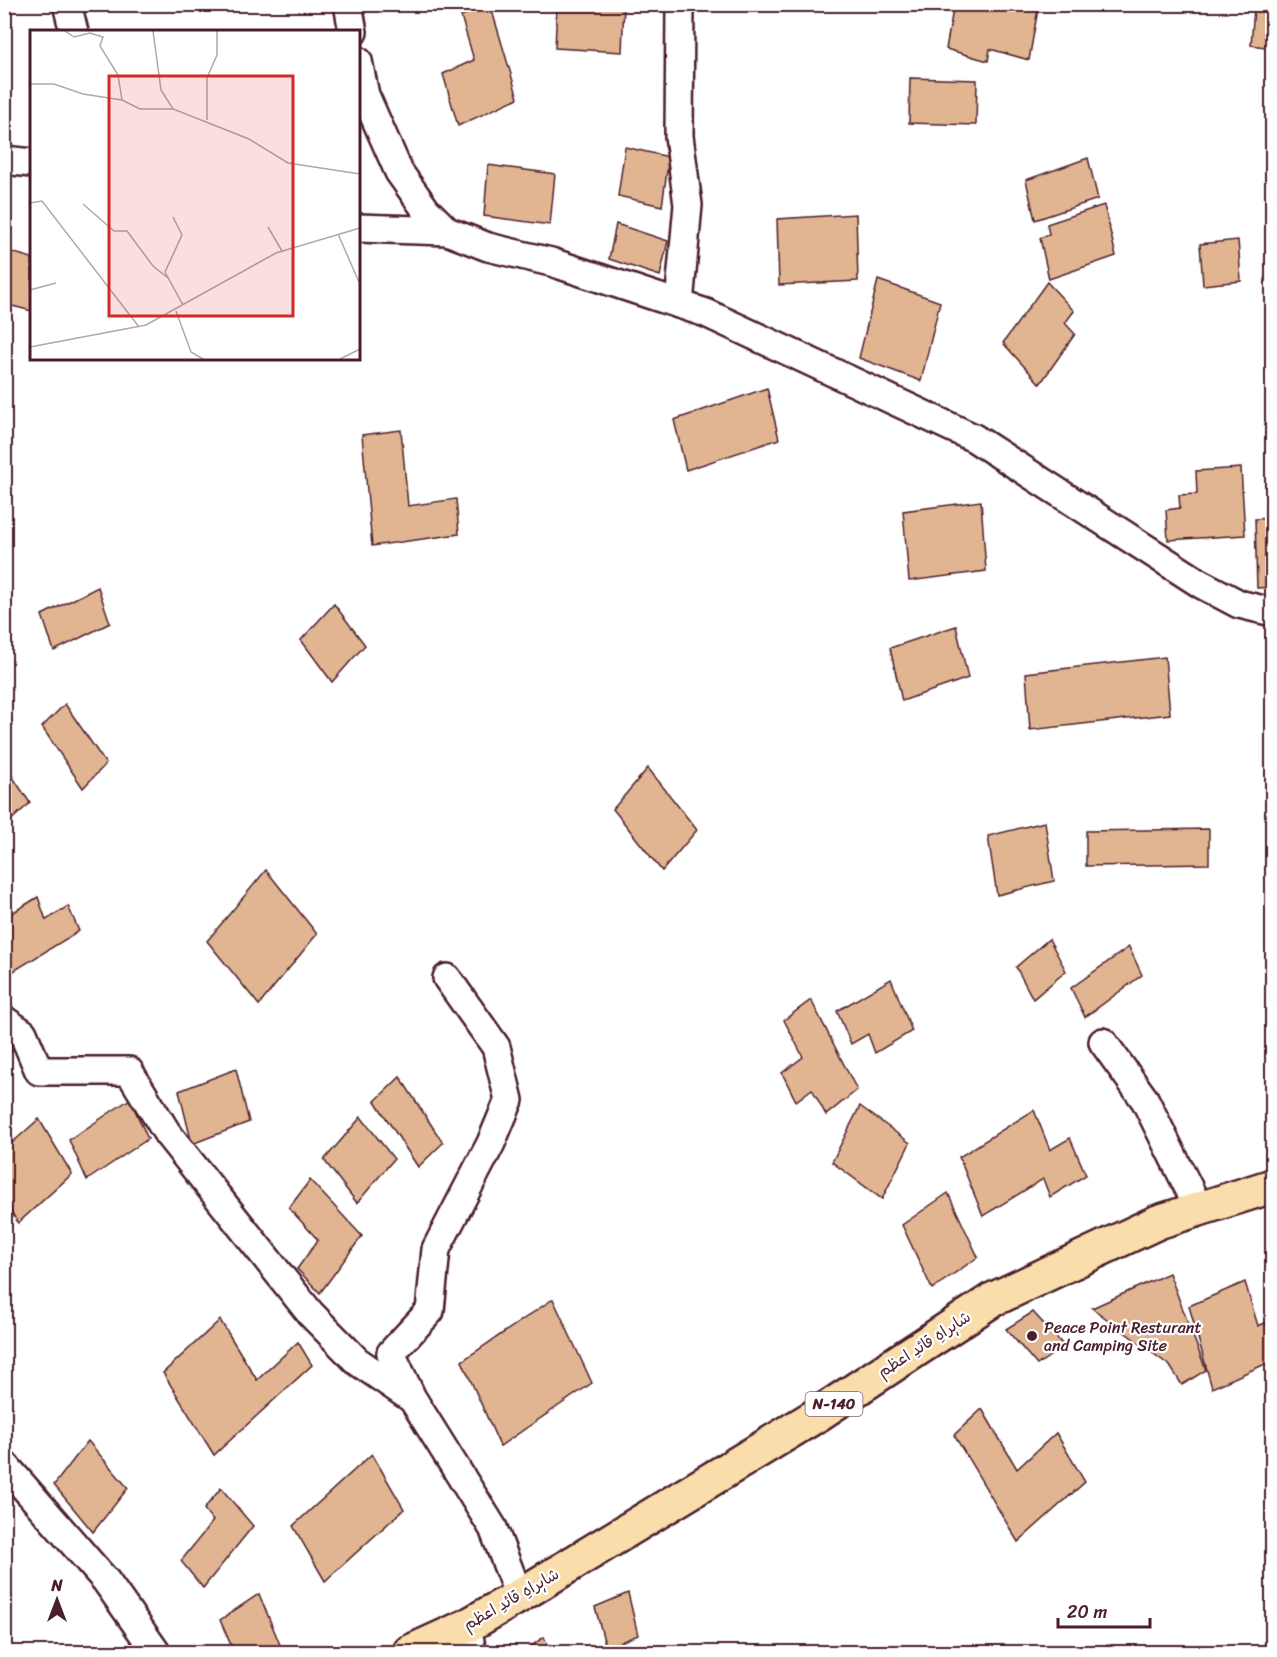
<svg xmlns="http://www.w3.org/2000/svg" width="1277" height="1657" font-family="Sriracha,'Playpen Sans Arabic',sans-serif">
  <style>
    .building { fill: #e1b591; stroke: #4a1f2b; stroke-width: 1.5 }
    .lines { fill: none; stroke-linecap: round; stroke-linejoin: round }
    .street-casing { stroke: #4a1f2b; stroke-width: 32 }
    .highway-casing { stroke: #4a1f2b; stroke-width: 38 }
    .street { stroke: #fff; stroke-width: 27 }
    .highway { stroke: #f9deab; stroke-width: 33 }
    .poi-dot { fill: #4a1f2b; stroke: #fff; stroke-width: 2 }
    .labels { text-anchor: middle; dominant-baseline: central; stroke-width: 4.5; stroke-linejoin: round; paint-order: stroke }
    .shield { fill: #fff; stroke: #80626b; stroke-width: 1.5 }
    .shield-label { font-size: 15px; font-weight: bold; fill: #4a1f2b }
    .poi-label { font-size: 16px; fill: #4a1f2b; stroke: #fff; text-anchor: start }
    .street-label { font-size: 16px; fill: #4a1f2b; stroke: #fff }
    .inset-road { fill: none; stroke: #b7a5aa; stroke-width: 1.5 }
    .view { fill: #d62828; fill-opacity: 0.15; stroke: #d62828; stroke-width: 3 }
    .inset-edge { fill: none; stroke: #4a1f2b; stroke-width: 3 }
  </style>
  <rect width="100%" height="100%" fill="#fff"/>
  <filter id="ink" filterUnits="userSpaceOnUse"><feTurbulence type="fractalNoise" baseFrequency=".0167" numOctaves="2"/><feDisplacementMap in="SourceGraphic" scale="12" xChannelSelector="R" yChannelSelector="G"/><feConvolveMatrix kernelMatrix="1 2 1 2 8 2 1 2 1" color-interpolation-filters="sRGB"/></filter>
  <g filter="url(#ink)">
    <g class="building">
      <path d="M487,4h3l28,94 -60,28 -15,-52 31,-14 -13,-44z"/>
      <path d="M557,4h67l-2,48 -67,-4z"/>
      <path d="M954,4h67l17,5 -9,51 -39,-11 -2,12 -42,-12z"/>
      <path d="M1254,8l18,3v37l-21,-3z"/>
      <path d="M910,78l67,2 -1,45 -67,-2z"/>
      <path d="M625,147l44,10 -7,49 -44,-10z"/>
      <path d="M1088,158l10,41 -63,21 -9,-40z"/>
      <path d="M488,165l67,9 -5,51 -66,-9z"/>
      <path d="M1104,205l12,51 -67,23 -9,-41 9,-4 -2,-10z"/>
      <path d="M856,214l2,67 -79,4 -2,-66z"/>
      <path d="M616,224l52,17 -8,35 -51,-17z"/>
      <path d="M1238,240l3,41 -38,4 -3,-41z"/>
      <path d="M4,250l28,8v53l-28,-7z"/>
      <path d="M878,280l62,22 -19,79 -62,-23z"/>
      <path d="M1047,282l27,29 -9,12 10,11 -35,50 -37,-41z"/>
      <path d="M767,388l12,51 -93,31 -12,-50z"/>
      <path d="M401,430l7,76 48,-7 3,35 -87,12 -10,-111z"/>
      <path d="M1241,468l4,67 -77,5 -2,-30 14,-2 -1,-13 18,-1 -1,-23z"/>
      <path d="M981,501l5,70 -77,10 -6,-70z"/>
      <path d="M1272,518v69l-15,1 -2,-69z"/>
      <path d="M98,587l12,36 -56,28 -12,-36z"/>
      <path d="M334,604l31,41 -33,37 -31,-42z"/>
      <path d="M956,626l12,52 -66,23 -12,-53z"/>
      <path d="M1165,657l5,57 -140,16 -4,-57z"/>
      <path d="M65,704l41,60 -23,24 -41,-61z"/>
      <path d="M4,764l26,39 -21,19 -5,-8z"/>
      <path d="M648,768l49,62 -35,41 -49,-62z"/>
      <path d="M1045,822l9,59 -57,14 -9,-59z"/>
      <path d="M1209,829v35l-123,2v-35z"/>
      <path d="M266,870l51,64 -58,71 -52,-64z"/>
      <path d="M38,897l8,23 22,-14 11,25 -75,46v-59z"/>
      <path d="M1049,939l17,32 -33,28 -17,-32z"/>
      <path d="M1129,947l13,28 -57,42 -14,-29z"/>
      <path d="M891,979l21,52 -37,22 -7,-19 -17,10 -14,-33z"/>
      <path d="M811,1000l46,90 -31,25 -14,-26 -16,12 -14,-28 21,-16 -19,-37z"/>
      <path d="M4,1033l12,13 -12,16z"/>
      <path d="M236,1069l13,53 -57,22 -13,-53z"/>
      <path d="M400,1077l43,66 -25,24 -43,-66z"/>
      <path d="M130,1099l18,40 -61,41 -18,-40z"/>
      <path d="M860,1106l50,37 -28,56 -50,-37z"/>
      <path d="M1034,1110l16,40 20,-12 16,37 -36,22 -7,-18 -60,37 -24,-59z"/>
      <path d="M361,1117l33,42 -37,44 -33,-43z"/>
      <path d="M39,1119l33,55 -54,49 -14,-23v-50z"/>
      <path d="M310,1180l52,56 -42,57 -23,-24 21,-29 -29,-32z"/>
      <path d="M948,1193l30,64 -46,32 -30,-64z"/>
      <path d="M1169,1273l37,97 -24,15 -12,-19 -78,-58z"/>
      <path d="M1245,1282l13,44 14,-6v41l-60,27 -23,-82z"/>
      <path d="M553,1299l39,84 -92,63 -38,-85z"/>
      <path d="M1033,1312l31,34 -27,19 -31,-36z"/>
      <path d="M220,1320l37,60 41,-38 14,23 -98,90 -51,-82z"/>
      <path d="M982,1409l35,60 39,-36 29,49 -67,60 -64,-107z"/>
      <path d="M88,1441l40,47 -35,44 -39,-47z"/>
      <path d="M372,1454l32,55 -79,72 -32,-55z"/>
      <path d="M221,1488l32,38 -50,62 -22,-27 32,-40 -9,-12z"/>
      <path d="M628,1593l10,42 -32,13 -11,-41z"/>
      <path d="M259,1594l24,58h-49l-14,-32z"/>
      <path d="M544,1637l7,15h-28z"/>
      <path d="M1272,1639v13h-19z"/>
    </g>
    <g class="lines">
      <defs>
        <g id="street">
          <path d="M67,4l7,28"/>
          <path d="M348,4l5,28"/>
          <path d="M358,61l7,34 34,77 27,38 21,21 41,16 63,15 155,51 268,125 227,146 38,20 33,8"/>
          <path d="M4,160l28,3"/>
          <path d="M358,228l89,3"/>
          <path d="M679,304l9,-99 -9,-69 1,-132"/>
          <path d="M447,978l49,69 13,53 -18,43 -55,106 -6,62 -39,42 21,45 81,130 26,68"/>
          <path d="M4,1020l19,13 16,38h90l38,62 143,180 47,48 54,37"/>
          <path d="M1103,1042l42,58 54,109"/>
          <path d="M4,1464l102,117 50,71"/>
          <path d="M467,1626l5,26"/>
        </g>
        <path id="highway" d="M410,1652l57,-26 52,-30 298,-181 175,-115 166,-78 114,-36"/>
      </defs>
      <use href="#street" class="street-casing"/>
      <use href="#highway" class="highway-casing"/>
      <use href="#street" class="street"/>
      <use href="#highway" class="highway"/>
    </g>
  </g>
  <circle class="poi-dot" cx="1032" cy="1336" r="6"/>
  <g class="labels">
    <rect class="shield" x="805.5" y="1392" width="57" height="24" rx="4.5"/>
    <g class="shield-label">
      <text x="834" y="1404">N-140</text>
    </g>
    <g class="poi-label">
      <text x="1044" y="1327">Peace Point Resturant<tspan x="1044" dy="18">and Camping Site</tspan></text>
    </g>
    <g class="street-label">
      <text transform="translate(924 1344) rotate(-33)">شاہراہِ قائدِ اعظم</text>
      <text transform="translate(511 1599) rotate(-30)">شاہراہِ قائدِ اعظم</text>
    </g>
  </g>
  <g transform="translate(30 30)">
    <rect width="330" height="330" fill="#fff"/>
    <path class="inset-road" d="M35,1l9,6 16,-4 13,4 -3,9 18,29 4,25M123,1l8,59 12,19 76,30 39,24 72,11M0,54h24l29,10 39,6 18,9h33M177,90v-42l10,-23v-24M0,173l12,-2 97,126M53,174l31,27h13l26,35 15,12M143,187l9,18 -17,37 18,33M238,197l14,24M308,204l21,48M0,260l26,-7M146,281l15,41 12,7M0,317l116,-22 130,-72 84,-25M310,329l20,-10"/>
    <path class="view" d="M79,46h184v240h-184z"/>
    <rect width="330" height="330" class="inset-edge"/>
  </g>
  <rect width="1277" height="1657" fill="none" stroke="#fff" stroke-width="24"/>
  <rect x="12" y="12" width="1253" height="1633" fill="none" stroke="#4a1f2b" stroke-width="2" filter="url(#ink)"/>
  <g transform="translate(57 1600)" stroke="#ffffff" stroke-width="4.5" paint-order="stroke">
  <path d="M0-4.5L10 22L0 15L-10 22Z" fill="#4a1f2b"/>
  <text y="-9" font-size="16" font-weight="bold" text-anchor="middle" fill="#4a1f2b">N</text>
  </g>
  <path d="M1058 1618v9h92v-9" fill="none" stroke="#4a1f2b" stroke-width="3"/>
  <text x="1067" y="1618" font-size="18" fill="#4a1f2b" stroke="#ffffff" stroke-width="4.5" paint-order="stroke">20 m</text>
</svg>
